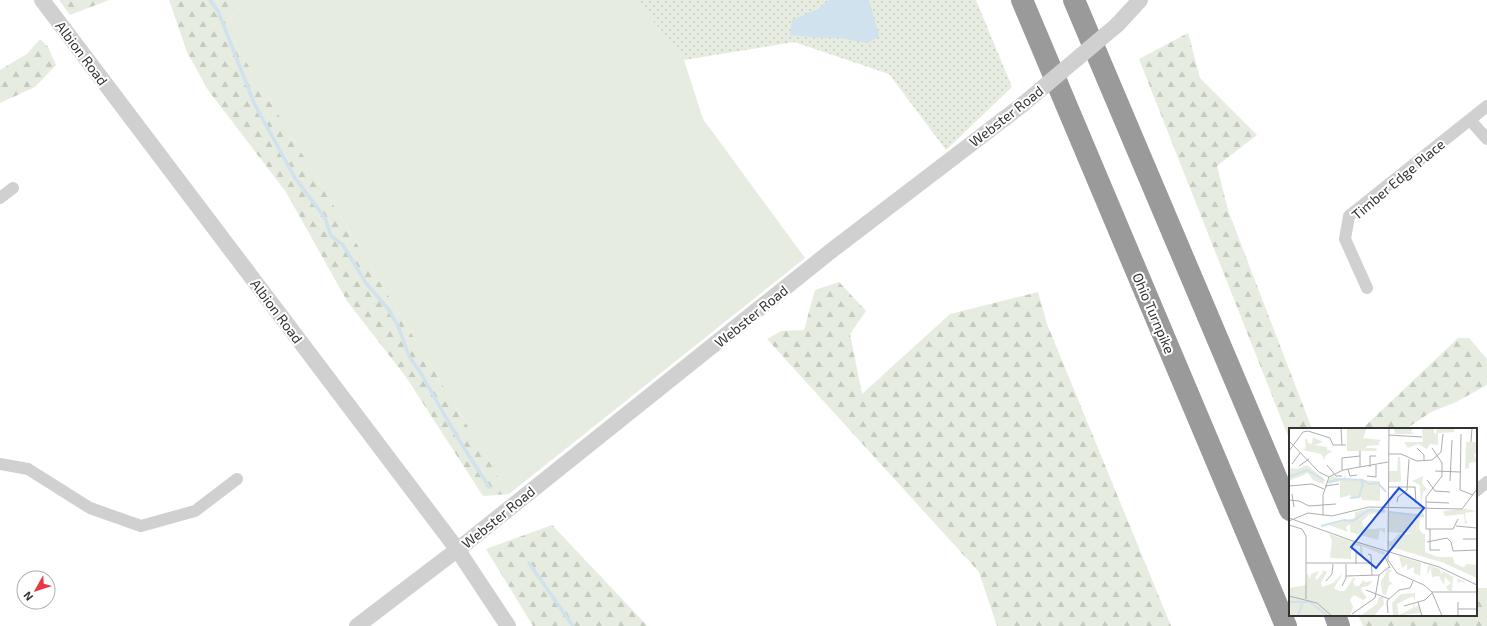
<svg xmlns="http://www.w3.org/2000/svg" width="1487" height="626" font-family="'Exo 2',sans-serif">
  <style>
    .grass { fill: url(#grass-dots) }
    .forest { fill: url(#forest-firs) }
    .park { fill: #e6ecdf }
    .water { fill: #cfe2ee }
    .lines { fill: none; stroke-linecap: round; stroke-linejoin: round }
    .stream { stroke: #cfe2ee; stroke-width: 3.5 }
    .minor { stroke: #d0d0d0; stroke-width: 12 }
    .tertiary { stroke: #d0d0d0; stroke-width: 16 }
    .motorway { stroke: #9a9a9a; stroke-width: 22 }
    .tertiary-bridge { stroke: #d0d0d0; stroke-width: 16 }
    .labels { text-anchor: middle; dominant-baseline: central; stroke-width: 4; stroke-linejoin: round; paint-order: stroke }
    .street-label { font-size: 14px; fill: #333; stroke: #fff }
    .inset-river { fill: none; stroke: #cfe2ee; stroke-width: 2 }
    .inset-road { fill: none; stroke: #adadad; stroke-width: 1 }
    .view { fill: #1d4ed8; fill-opacity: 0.15; stroke: #1d4ed8; stroke-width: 2 }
    .inset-edge { fill: none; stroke: #333; stroke-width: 2 }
  </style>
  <defs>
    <pattern id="grass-dots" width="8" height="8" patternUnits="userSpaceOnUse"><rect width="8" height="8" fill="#e6ecdf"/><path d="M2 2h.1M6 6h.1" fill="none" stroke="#c6cbc0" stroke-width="1.8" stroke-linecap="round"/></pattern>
    <pattern id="forest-firs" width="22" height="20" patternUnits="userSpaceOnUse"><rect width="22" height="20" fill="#e6ecdf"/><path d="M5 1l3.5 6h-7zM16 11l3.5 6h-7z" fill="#c6cbc0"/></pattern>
  </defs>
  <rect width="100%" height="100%" fill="#fff"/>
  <path class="grass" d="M636,0h340l36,87 -66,63 -57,-76 -95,-32 -110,18z"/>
  <g class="forest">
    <path d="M59,0h50l-39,15z"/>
    <path d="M169,0h77l-22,25 285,469 -26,2 -77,-119 -59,-76 -61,-109 -78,-102 -21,-38z"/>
    <path d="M1188,33l12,45 57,57 -40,31 11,44 84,219h-22v12l-151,-382z"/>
    <path d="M40,39l8,8 8,18 -21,22 -35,16v-33l27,-16z"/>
    <path d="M839,282l27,29 -16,23 12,60 88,-80 88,-22 9,32 124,302h-174l-18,-54 -212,-233 14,-8 23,-1 11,-40z"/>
    <path d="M1458,338h11l18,21v26l-31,17 -25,10 -25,17h-44z"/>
    <path d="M552,525l89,94 6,7h-114l-47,-77z"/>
    <path d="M1476,588h11v38h-124l-5,-11h118z"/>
  </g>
  <path class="park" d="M246,0h390l48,60 19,59 102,139 -296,236 -285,-469z"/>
  <path class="water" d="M829,0h40l10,36 -11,7 -28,-5h-18l-32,-3 2,-15 26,-11z"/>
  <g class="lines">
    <g class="stream">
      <path d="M210,0l8,11 36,92 41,75 30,40 6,18 12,9 23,38 23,27 9,16 11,30 11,16 39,68 30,47"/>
      <path d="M529,563l44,63"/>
    </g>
    <g class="minor">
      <path d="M1470,120l17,19"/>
      <path d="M0,198l13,-10"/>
      <path d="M1367,288l-22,-49 4,-23 138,-110"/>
      <path d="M0,464l28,5 62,39 51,18 54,-15 42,-32"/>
      <path d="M1476,491l11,-9"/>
    </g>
    <g class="tertiary">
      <path d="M42,0l415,549 51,77"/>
      <path d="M1117,25l23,-25"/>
      <path d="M357,626l109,-83 365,-292 191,-146"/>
    </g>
    <g class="motorway">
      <path d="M1022,0l264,626"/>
      <path d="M1074,0l216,510"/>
      <path d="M1335,615l4,11"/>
    </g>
    <path class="tertiary-bridge" d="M1022,105l95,-80"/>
  </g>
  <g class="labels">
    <g class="street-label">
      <text transform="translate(82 53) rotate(53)">Albion Road</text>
      <text transform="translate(1006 116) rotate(-38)">Webster Road</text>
      <text transform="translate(1398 179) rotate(-40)">Timber Edge Place</text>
      <text transform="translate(277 311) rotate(53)">Albion Road</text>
      <text transform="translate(1154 313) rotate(67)">Ohio Turnpike</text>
      <text transform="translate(751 316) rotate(-39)">Webster Road</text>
      <text transform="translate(498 517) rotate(-39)">Webster Road</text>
    </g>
  </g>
  <g transform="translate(1289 428)">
    <rect width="188" height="188" fill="#fff"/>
    <path d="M110,106h26v18l13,5h15l1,6 23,11v4l-33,-15 -56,-17 -1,-5h5z" fill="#e6ecdf"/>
    <path d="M58,0h20l-4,10 18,2 -3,3 2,2 -14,1v2h10l1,3h-30zM105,0h19l-2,4 4,2h-25h5zM133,0h12v5l2,1 1,-6h17v4l-16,1v12l-8,-1 -3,5 -9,-5 -10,4 -4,-6h19zM24,9l10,5 -9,3 13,2v3l5,1 -7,5v4l-4,-6 -18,-4 3,-2 -1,-8 2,-2 1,5 4,1zM177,14h11v11l-3,1 3,8 -8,1v5l-4,1zM109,29h2l1,25h-12v-11h8zM18,37l18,15 -2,4 -10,-4 -5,-7 -19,8v-13l9,1zM56,45l1,5 4,2 30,1v20l-18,-1 -1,-3 -9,1 -2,-3 -10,3v-17l-11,3 -1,-3 4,-5 12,4zM134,48l-1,7 5,6 -4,3 -2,16 -1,-23 -8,-4zM82,80l15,2 -1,3 -15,1 -8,7 2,6 5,2 16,-1v5l-5,-3 -2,10 -28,-8v-8l-4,3 2,5 -19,-7 26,-7v-6zM176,81l12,2 -12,2 1,8 2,1 -3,2 -1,-10 -19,2 -2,-5zM99,83l31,4 4,-4 1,6h-4l-1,12 4,5h-6v-8zM40,106l56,18 -1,3 -22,-9 1,10h-3v-10l-5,-1 -4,5v9l-21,-1 2,-17zM110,128l22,7 -1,13 -6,-3v-6l-7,3v-6l-5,4zM178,136l10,1v9l-14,-6zM139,137l12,4 1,6 1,-4 23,11v2l-3,-3 -4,2 -1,-5 -4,-1 -1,14h-3l-3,-4 5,-4 -6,-6 -1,8 -5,-9 -7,1 -1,-10 -4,8zM99,140l4,3 -3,2v8l4,3 -4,1 -3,10 -4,-2 -1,-11zM33,142l5,2 -6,10 1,5 11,-4 10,-10 -9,15 5,3h6l8,-13h3l-3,4 2,4h4l4,-6 2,2 8,-1 -5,5 -6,1 -1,3 6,8 -4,2 -9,-5 -2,2 -2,3 3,7 -3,9 -44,-21 1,-23 3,7 1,-5 8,-3 -4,7 2,2 6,-8zM90,169h4l1,7 -10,12h-14l17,-12z" fill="#e6ecdf"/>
    <path d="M99,85l28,3 1,18 -30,-2zM18,151l4,7 27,4 12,12v14h-61v-28l17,-3zM126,165v8l-2,-5 -16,8 2,11 14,-7v-5l2,5 3,-3 3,8 -28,3 -1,-13 9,-9z" fill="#e6ecdf"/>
    <path class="inset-river" d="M0,49l18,-7 17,10M39,54l13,-3 22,1 6,4 9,-1 8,9M61,70l9,-1 4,-13 -2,-3 3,-1M100,84l35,4M32,98l23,-6 9,1 16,-11 15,1M0,174h21l18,14M9,188l5,-15"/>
    <path class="inset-road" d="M52,0l1,17M100,0l-1,132 9,13 27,12 8,7 10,24M172,6l-1,56 13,5M100,7l33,2M0,13l30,31 10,5M182,14l1,-14M128,20l7,7v6M143,20l10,15v13l-16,21v32h27l5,-10M0,23l14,-19 5,-1 22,7 3,7h13M71,23v16M99,26h13l16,7 15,-1 9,-8 2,-18M3,36l8,-11M38,37l9,11h6M10,38l10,-7M81,39v-11h6M59,41l2,7 7,-1M53,42v-12l18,-2M146,43l25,1M78,48l9,1v-12M138,52l8,11 15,1M161,53l2,-41M0,58l23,-2 12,5M36,58l14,-2M99,59h27l1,16M3,66l2,13M0,72l10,1 10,5 27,-2M108,74l1,-5 9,-7 2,-31M137,74l23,1M34,87v-20l6,-18 14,-7 45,-8M0,90l61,22 89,27 38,18M0,93l19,-8 24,3 37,-9 93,2 15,-20M0,97l13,4 4,7v63M167,98l21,2M141,101v21h10M174,111h14M138,114l20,-4 4,4 2,9 24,-1M67,122v14M79,126l3,1 1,20M96,129l5,11M17,135h65M57,148l33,-1 10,-8M37,153l6,-7 1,-10M53,158l4,-8v-14M77,162l23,9M143,164h45M0,168l28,7 15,13M129,174l4,14M169,174v14M115,178l21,-6 7,-7M169,181h19M99,185l-1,-12 12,-11 11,-2 3,-7M63,186l23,-16 4,-23"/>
    <path class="view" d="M110,60l25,20 -48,60 -25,-21z"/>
    <rect width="188" height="188" class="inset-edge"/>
  </g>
  <g transform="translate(36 590) rotate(231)"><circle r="19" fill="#ffffff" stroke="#adadad"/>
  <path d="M0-3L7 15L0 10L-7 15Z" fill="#e63946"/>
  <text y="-6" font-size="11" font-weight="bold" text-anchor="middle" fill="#333333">N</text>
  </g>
</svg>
